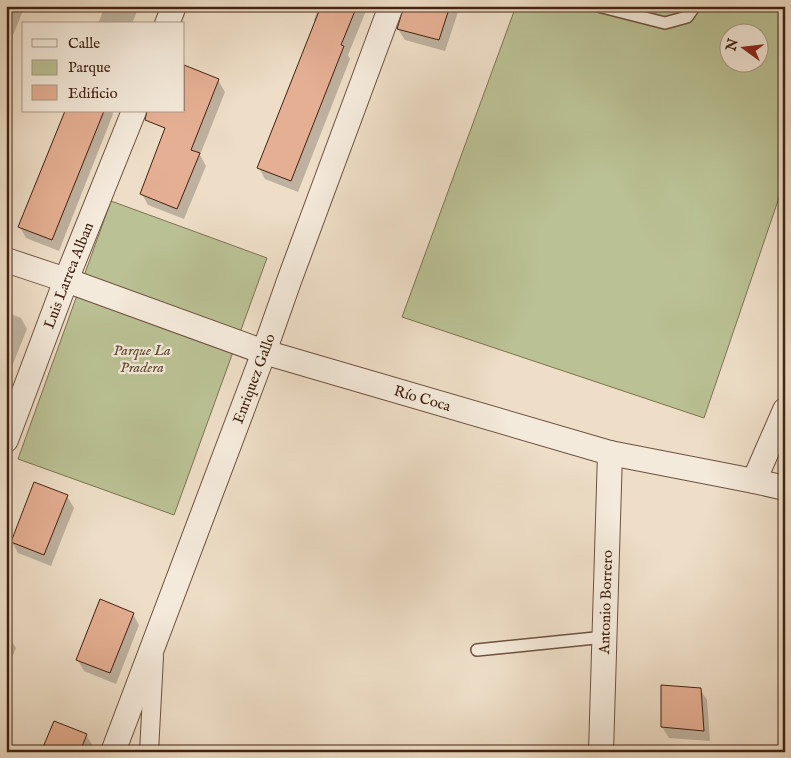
<svg xmlns="http://www.w3.org/2000/svg" width="791" height="758" font-family="'IM FELL English',serif">
  <style>
    .green { fill: #bac194; stroke: #7e7252; fill-rule: evenodd }
    .shadow { fill: #0003 }
    .building { fill: #e5af93; stroke: #432211 }
    .lines { fill: none; stroke-linecap: round; stroke-linejoin: round }
    .service-casing { stroke: #6e513e; stroke-width: 14 }
    .pedestrian-casing { stroke: #6e513e; stroke-width: 20 }
    .minor-casing { stroke: #6e513e; stroke-width: 26 }
    .service { stroke: #f4eadb; stroke-width: 11 }
    .pedestrian { stroke: #f4eadb; stroke-width: 18 }
    .minor { stroke: #f4eadb; stroke-width: 24 }
    .labels { text-anchor: middle; dominant-baseline: central; stroke-width: 4.5; stroke-linejoin: round; paint-order: stroke }
    .street-label { font-size: 15px; fill: #432211; stroke: #f4eadb }
    .park-label { font-size: 15px; font-style: italic; fill: #614a32; stroke: #f4eadb }
  </style>
  <rect width="100%" height="100%" fill="#eedec7"/>
  <filter id="stains"><feTurbulence type="fractalNoise" baseFrequency=".004" numOctaves="4"/><feColorMatrix values="0 0 0 0 .2 0 0 0 0 .09 0 0 0 0 .02 0 0 0 .5 -.17"/></filter>
  <radialGradient id="worn" r=".72"><stop offset=".6" stop-color="#630" stop-opacity="0"/><stop offset="1" stop-color="#630" stop-opacity=".3"/></radialGradient>
  <g class="green">
    <path d="M516,6h269v174l-81,238 -302,-101zM728,32h30v30h-30z"/>
    <path d="M111,201l156,57 -93,257 -156,-56z"/>
  </g>
  <g class="shadow">
    <path d="M6,6h19l-19,46z"/>
    <path d="M105,6h34l-7,18h-34z"/>
    <path d="M319,6h49l-20,49 2,4 -52,133 -33,-13 -6,-11 56,-145 -1,-3z"/>
    <path d="M405,6h55l-15,45 -40,-11 -7,-11z"/>
    <path d="M186,68l32,12 7,12 -25,63 6,11 -22,53 -36,-14 -6,-11 23,-64 -2,-4 21,-15v-38z"/>
    <path d="M66,111h46l1,3 -54,137 -33,-13 -6,-11z"/>
    <path d="M6,312l15,6 6,11 -21,52z"/>
    <path d="M67,496l7,12 -23,58 -33,-13 -6,-11z"/>
    <path d="M133,614l6,11 -23,59 -32,-13 -7,-12z"/>
    <path d="M6,636l3,1 7,11 -10,24z"/>
    <path d="M700,689l7,11 3,41 -41,-3 -7,-11z"/>
    <path d="M86,735l7,11 -2,6h-49z"/>
  </g>
  <g class="building">
    <path d="M321,6h36l-16,39 3,1 -53,135 -34,-13z"/>
    <path d="M404,6h46l-11,34 -42,-11z"/>
    <path d="M184,65l35,14 -28,71 9,3 -23,56 -37,-15 25,-66 -20,-8 2,-9h37z"/>
    <path d="M65,111h39l-52,129 -34,-13z"/>
    <path d="M34,482l34,13 -24,60 -33,-13z"/>
    <path d="M100,599l34,14 -24,60 -34,-13z"/>
    <path d="M661,685l40,3 3,43 -43,-4z"/>
    <path d="M54,721l33,13 -7,18h-39z"/>
  </g>
  <g class="lines">
    <defs>
      <g id="service">
        <path d="M598,6l67,17 22,-6 8,-11"/>
        <path d="M477,650l128,-13"/>
      </g>
      <path id="pedestrian" d="M149,752l5,-95"/>
      <g id="minor">
        <path d="M167,24l7,-18"/>
        <path id="s1" d="M6,260l60,20 198,72 346,101 144,28 31,7"/>
        <path id="s2" d="M6,440l60,-160 68,-169"/>
        <path d="M754,481l31,-71"/>
        <path id="s3" d="M113,752l151,-400 25,-71 102,-275"/>
        <path id="s4" d="M601,752l9,-299"/>
      </g>
    </defs>
    <use href="#service" class="service-casing"/>
    <use href="#pedestrian" class="pedestrian-casing"/>
    <use href="#minor" class="minor-casing"/>
    <use href="#service" class="service"/>
    <use href="#pedestrian" class="pedestrian"/>
    <use href="#minor" class="minor"/>
  </g>
  <g class="labels">
    <g class="street-label">
      <text stroke="none"><textPath href="#s2" startOffset="176">Luis Larrea Alban</textPath></text>
      <text stroke="none"><textPath href="#s3" startOffset="399">Enriquez Gallo</textPath></text>
      <text stroke="none"><textPath href="#s1" startOffset="439">Río Coca</textPath></text>
      <text stroke="none"><textPath href="#s4" startOffset="150">Antonio Borrero</textPath></text>
    </g>
    <g class="park-label">
      <text x="142" y="350">Parque La<tspan x="142" dy="17">Pradera</tspan></text>
    </g>
  </g>
  <rect width="791" height="758" fill="none" stroke="#eedec7" stroke-width="25"/>
  <rect x="8" y="8" width="776" height="743" fill="none" stroke="#432211" stroke-width="2.5"/>
  <rect x="12" y="12" width="766" height="733" fill="none" stroke="#432211"/>
  <rect x="22" y="22" width="162" height="90" fill="#f4eadb" stroke="#ad9a8a"/>
  <rect x="32" y="39" width="25" height="8" fill="#f4eadb" stroke="#ad9a8a"/>
  <text x="68" y="48" font-size="15" fill="#432211">Calle</text>
  <rect x="32" y="60" width="25" height="15" fill="#bac194" stroke="#ad9a8a"/>
  <text x="68" y="72" font-size="15" fill="#432211">Parque</text>
  <rect x="32" y="85" width="25" height="15" fill="#e5af93" stroke="#ad9a8a"/>
  <text x="68" y="98" font-size="15" fill="#432211">Edificio</text>
  <g transform="translate(744 48) rotate(285)"><circle r="24" fill="#f4eadb" stroke="#ad9a8a"/>
  <path d="M0-4L9 19L0 12L-9 19Z" fill="#8f2418"/>
  <text y="-8" font-size="14" font-weight="bold" text-anchor="middle" fill="#432211">N</text>
  </g>
  <rect width="100%" height="100%" filter="url(#stains)"/>
  <rect width="100%" height="100%" fill="url(#worn)"/>
</svg>
